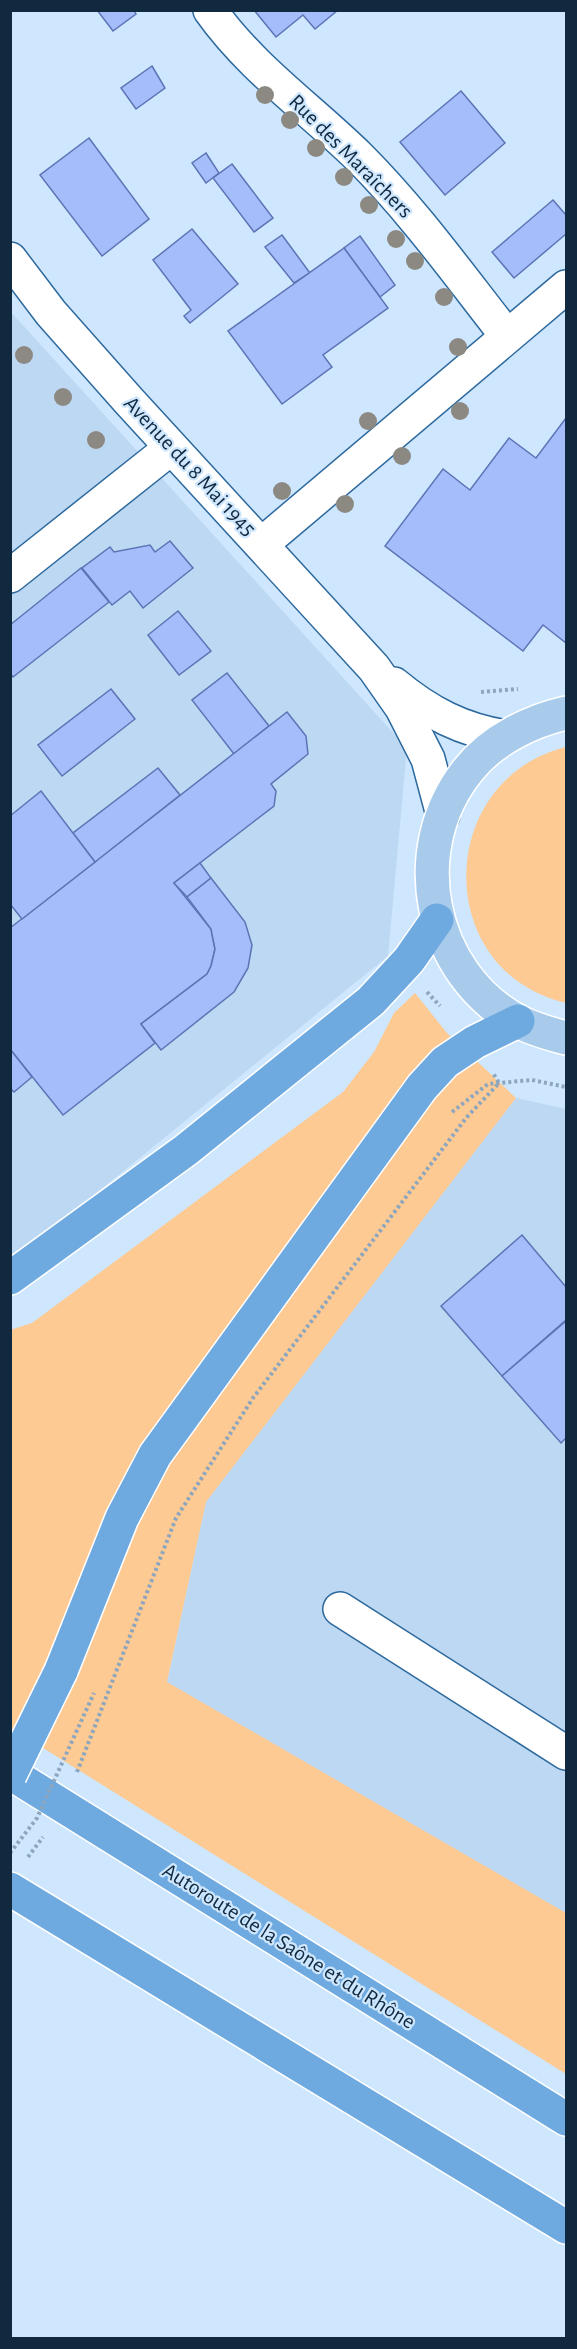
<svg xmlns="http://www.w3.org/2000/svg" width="577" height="2349" font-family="'Alegreya Sans',sans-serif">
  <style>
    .built { fill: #bdd8f2 }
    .green { fill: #fdca94 }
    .building { fill: #a5bdfa; stroke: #5c74b5; stroke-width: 1.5 }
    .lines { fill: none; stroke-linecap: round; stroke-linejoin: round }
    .minor-casing { stroke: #2d699d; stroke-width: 36 }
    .major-casing { stroke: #fff; stroke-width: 36 }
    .highway-casing { stroke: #fff; stroke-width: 36 }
    .path { stroke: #8da6bd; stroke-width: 4; stroke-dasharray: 3 3; stroke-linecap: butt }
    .minor { stroke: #fff; stroke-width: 33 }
    .major { stroke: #a8cbec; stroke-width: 33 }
    .highway { stroke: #6ea9df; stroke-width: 33 }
    .highway-bridge-casing { stroke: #fff; stroke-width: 36; stroke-linecap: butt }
    .path-bridge { stroke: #8da6bd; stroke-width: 4; stroke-dasharray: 3 3; stroke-linecap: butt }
    .highway-bridge { stroke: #6ea9df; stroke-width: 33 }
    .tree { fill: #8c8983 }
    .labels { text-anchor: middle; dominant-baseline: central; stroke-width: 4.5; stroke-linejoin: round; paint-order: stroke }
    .street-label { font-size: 22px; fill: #10293f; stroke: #cee7fe }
  </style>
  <rect width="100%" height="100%" fill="#cee7fe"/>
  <g class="built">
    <path d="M10,311l397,437 -19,208 -359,292 -19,10z"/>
    <path d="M516,1098l50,11v804l-399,-230 39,-181z"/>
  </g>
  <g class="green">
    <path d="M566,747v256c-134,-31 -132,-223 0,-256z"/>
    <path d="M415,993l32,40 69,65 -310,404 -39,180 399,231v161l-555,-346 -1,-398 22,-7 311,-231 31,-40 20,-39z"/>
  </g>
  <g class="building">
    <path d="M97,10h37l2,4 -23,17z"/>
    <path d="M254,10h84l-23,19 -12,-14 -27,22z"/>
    <path d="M152,66l13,22 -29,21 -15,-21z"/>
    <path d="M461,91l44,52 -60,52 -45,-53z"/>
    <path d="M89,138l60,81 -47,37 -62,-81z"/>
    <path d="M206,153l13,20 -13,10 -14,-20z"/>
    <path d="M232,164l41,54 -19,14 -41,-54z"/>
    <path d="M553,200l13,15v19l-52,44 -22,-26z"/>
    <path d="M192,229l46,55 -48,39 -6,-7 7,-6 -38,-50z"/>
    <path d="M282,235l28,38 -16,10 -29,-36z"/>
    <path d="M360,236l35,49 -15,12 -36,-49z"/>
    <path d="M344,248l44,60 -65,47 9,12 -50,37 -54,-73z"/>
    <path d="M566,418v225l-23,-18 -20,26 -138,-105 58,-77 27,21 39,-52 27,20z"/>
    <path d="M170,541l23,27 -50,40 -13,-17 -18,14 -30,-37 28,-21 4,5 36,-7 5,7z"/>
    <path d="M81,568l28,34 -96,75 -3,-4v-48z"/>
    <path d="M178,611l33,40 -32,24 -31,-40z"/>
    <path d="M227,673l42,53 -35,28 -42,-54z"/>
    <path d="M111,689l24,30 -73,57 -24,-31z"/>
    <path d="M287,712l19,24 2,18 -37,30 5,7 -2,15 -100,77 37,46 4,20 -4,17 -4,8 -66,50 14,19 -92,72 -53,-66v-121z"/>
    <path d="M158,768l22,27 -85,67 -22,-29z"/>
    <path d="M41,791l54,71 -73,57 -12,-15v-88z"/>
    <path d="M200,863l11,15 -24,19 -13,-14z"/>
    <path d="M211,878l34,44 7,23 -4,23 -14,24 -73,58 -20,-26 66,-50 4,-8 4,-17 -4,-20 -24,-32z"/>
    <path d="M10,1049l22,28 -18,15 -4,-4z"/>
    <path d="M522,1235l44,52v33l-64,56 -61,-70z"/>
    <path d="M566,1321v117l-5,5 -59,-67z"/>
  </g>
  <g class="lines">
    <defs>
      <g id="minor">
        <path d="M210,10c41,58 99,98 149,147 55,55 100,118 148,179"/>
        <path d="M10,259l41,54 78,88 245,267 28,40 26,51 15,56"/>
        <path d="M262,544l304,-257"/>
        <path d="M10,576l161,-128"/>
        <path d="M394,684c35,29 68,46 112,53"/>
        <path d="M340,1609l226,144"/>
      </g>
      <path id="major" d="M566,713c-35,8 -74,27 -97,56 -65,79 -41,205 50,253 15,7 31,12 47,16"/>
      <g id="highway">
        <path d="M10,1278l176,-128 185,-149 38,-41 28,-40"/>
        <path d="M61,1671l61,-153 33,-63 267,-368 23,-25 30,-20 43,-21"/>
        <path d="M10,1773l556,346"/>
        <path d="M10,1889l556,338"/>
      </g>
    </defs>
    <use href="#minor" class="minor-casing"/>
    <use href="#major" class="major-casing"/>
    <use href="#highway" class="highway-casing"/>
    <g class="path">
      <path d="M481,692l37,-3"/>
      <path d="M427,992l13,14"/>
      <path d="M452,1112l36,-28 44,-4 34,7"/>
      <path d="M77,1772l99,-254 77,-120 213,-280 33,-35 -6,-10"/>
      <path d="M28,1857l15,-20"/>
    </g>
    <use href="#minor" class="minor"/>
    <use href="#major" class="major"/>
    <use href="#highway" class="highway"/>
    <defs>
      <path id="highway-bridge" d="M10,1775l51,-104"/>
    </defs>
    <use href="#highway-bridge" class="highway-bridge-casing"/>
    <path class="path-bridge" d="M10,1853l27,-35 57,-125"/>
    <use href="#highway-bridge" class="highway-bridge"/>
  </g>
  <g class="tree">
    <circle cx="265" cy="95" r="9"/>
    <circle cx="290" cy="120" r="9"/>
    <circle cx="316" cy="148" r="9"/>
    <circle cx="344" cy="177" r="9"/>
    <circle cx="369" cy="205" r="9"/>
    <circle cx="396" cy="239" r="9"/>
    <circle cx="415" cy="261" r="9"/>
    <circle cx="444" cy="297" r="9"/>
    <circle cx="458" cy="347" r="9"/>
    <circle cx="24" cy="355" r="9"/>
    <circle cx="63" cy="397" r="9"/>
    <circle cx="460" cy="411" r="9"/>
    <circle cx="368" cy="421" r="9"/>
    <circle cx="96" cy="440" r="9"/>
    <circle cx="402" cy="456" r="9"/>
    <circle cx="282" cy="491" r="9"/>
    <circle cx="345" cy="504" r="9"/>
  </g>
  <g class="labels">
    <g class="street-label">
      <text transform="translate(351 156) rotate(45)">Rue des Maraîchers</text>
      <text transform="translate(190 466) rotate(47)">Avenue du 8 Mai 1945</text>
      <text transform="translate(289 1946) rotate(32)">Autoroute de la Saône et du Rhône</text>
    </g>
  </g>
  <rect width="577" height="2349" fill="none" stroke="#10293f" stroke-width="24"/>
</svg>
